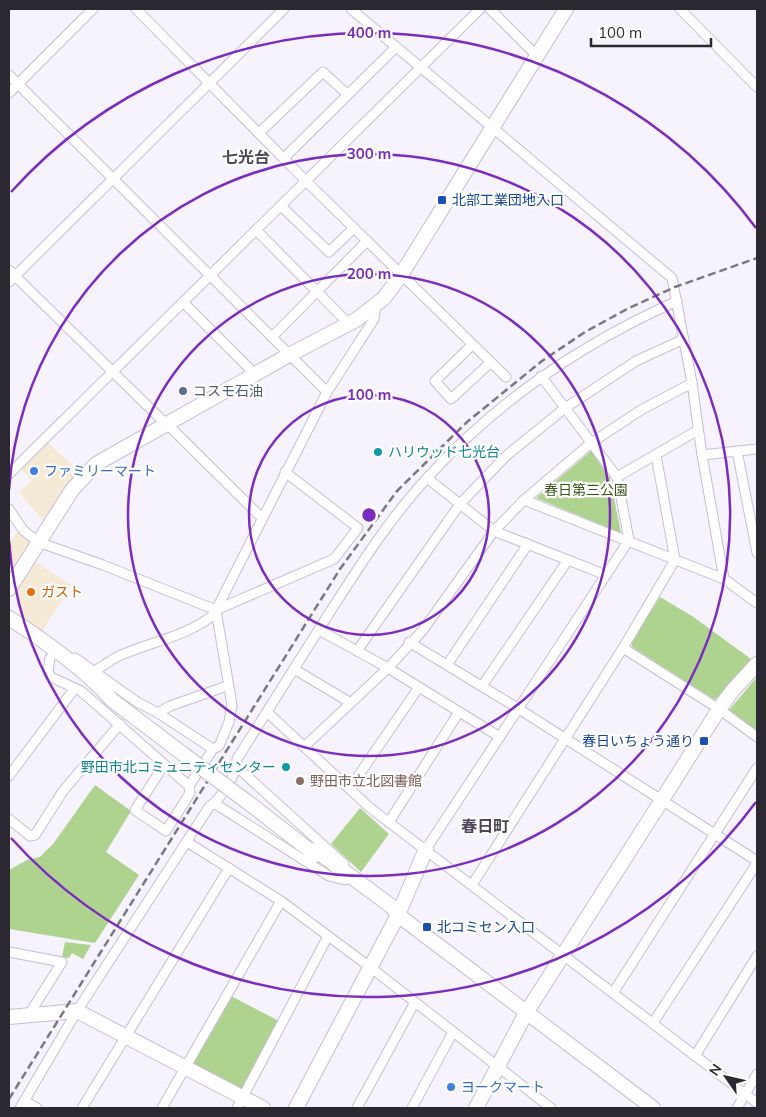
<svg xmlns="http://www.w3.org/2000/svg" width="766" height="1117" font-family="Mulish,'Noto Sans JP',sans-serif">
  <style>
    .commercial { fill: #f4ead5 }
    .green { fill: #aed38e }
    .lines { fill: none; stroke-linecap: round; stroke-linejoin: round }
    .street-casing { stroke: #c7bdd4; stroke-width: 11 }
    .secondary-casing { stroke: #c7bdd4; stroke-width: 16 }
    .street { stroke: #fff; stroke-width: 9 }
    .secondary { stroke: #fff; stroke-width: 14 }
    .rail { stroke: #7c7881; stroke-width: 2.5; stroke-dasharray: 8 4; stroke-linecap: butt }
    .secondary-bridge-casing { stroke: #c7bdd4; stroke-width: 16; stroke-linecap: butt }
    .secondary-bridge { stroke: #fff; stroke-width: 14 }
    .ring { fill: none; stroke: #7b2cbf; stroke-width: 2.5 }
    .transit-dot { fill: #1a4fb4; stroke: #fff; stroke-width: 2 }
    .service-dot { fill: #5c6f8a; stroke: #fff; stroke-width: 2 }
    .culture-dot { fill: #0f9aa8; stroke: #fff; stroke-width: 2 }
    .shop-dot { fill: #3f7fe0; stroke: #fff; stroke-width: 2 }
    .food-dot { fill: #e8710a; stroke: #fff; stroke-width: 2 }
    .education-dot { fill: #8d6e63; stroke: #fff; stroke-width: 2 }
    .labels { text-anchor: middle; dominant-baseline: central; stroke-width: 4.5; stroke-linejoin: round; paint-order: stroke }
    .transit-label { font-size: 14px; fill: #164399; stroke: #fff; text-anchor: start }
    .service-label { font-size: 14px; fill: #4e5e75; stroke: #fff; text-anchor: start }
    .culture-label { font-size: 14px; fill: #0d838f; stroke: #fff; text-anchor: start }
    .shop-label { font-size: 14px; fill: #366cbe; stroke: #fff; text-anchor: start }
    .park-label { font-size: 14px; fill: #39561a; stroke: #fff }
    .food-label { font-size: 14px; fill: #c56008; stroke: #fff; text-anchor: start }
    .education-label { font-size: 14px; fill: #785e54; stroke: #fff; text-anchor: start }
    .quarter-label { font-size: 16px; font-weight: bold; fill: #4e4558; stroke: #fff }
    .centre { fill: #7b2cbf; stroke: #fff; stroke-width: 2.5 }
    .ring-label { font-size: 15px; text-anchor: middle; font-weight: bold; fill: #7b2cbf; stroke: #fff; stroke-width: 4.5; stroke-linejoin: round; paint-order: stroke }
  </style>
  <rect width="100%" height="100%" fill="#f7f3fc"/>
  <g class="commercial">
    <path d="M46,441l33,30 -35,51 -25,-30 13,-11 -12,-13z"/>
    <path d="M19,529l10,11v4l-20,33v-32z"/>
    <path d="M34,561l37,24 -30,48 -21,-17 -6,-24z"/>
  </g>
  <g class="green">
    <path d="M591,451l19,27 11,55 -85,-35z"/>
    <path d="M660,597l32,19 59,43 -36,41 -83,-53 -1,-5z"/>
    <path d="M757,677v54l-28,-21z"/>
    <path d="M95,785l36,26 -25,41 33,23 -44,68 -86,-14v-59l18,-10 13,-3 13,-13z"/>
    <path d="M360,808l29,26 -28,38 -30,-28z"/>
    <path d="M65,942l26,3 -8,14 -11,-6 -3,5 -7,-1z"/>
    <path d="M231,996l48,25 -39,72 -49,-28z"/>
  </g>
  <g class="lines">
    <defs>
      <g id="street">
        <path d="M136,9l170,172 200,196"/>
        <path d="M351,9l321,269 20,105 10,72 22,124"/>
        <path d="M490,9l47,47"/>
        <path d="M680,9l77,78"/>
        <path d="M9,75l318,317"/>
        <path d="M9,93l84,-84"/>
        <path d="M259,133l64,-61 24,22"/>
        <path d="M284,158l112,-111"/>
        <path d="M281,206l48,46 25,-24"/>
        <path d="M256,230l93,94"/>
        <path d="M9,270l157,154"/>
        <path d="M9,282l275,-273"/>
        <path d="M183,302l72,72"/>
        <path d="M272,337l95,-96"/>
        <path d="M472,345l-37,36 16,18 39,-36"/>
        <path d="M167,424l95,94"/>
        <path d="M737,451l20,102"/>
        <path d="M702,455l55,-6"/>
        <path d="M9,474l471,-465"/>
        <path d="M617,477l81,-47"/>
        <path d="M427,478l67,53 112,44"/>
        <path d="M524,500l200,79 33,24"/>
        <path d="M9,509l14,21 15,12 65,23 113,45 118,-51 24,-31 -73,-56"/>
        <path d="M319,630l69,38 112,69"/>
        <path d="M409,642l110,67 238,152"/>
        <path d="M623,648l96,61 38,28"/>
        <path d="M357,651l103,-147 46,-48 59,-48 71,-47 48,-22"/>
        <path d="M50,658l-2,14 3,5 30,14 108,95"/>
        <path d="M75,658l62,44 21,11 55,36"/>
        <path d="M447,665l81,-121"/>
        <path d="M294,669l57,34"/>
        <path d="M95,671c8,-5 17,-12 26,-16 33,-14 67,-19 95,-42"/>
        <path d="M482,686l86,-126"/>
        <path d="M267,712l102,95 388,296"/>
        <path d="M158,713l12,-7 57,-20"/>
        <path d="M304,747l84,-79 35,-38 71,-99 30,-31 67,-57 50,-33 51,-27"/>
        <path d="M164,765l-29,45 31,21 24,-38 -1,-7 24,-37 6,-3 10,-24 3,-17 -16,-95 111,-218 47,-73 2,-13"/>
        <path d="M237,767l107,97"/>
        <path d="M9,776l66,-88"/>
        <path d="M350,788l69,-101"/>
        <path d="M214,803l115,73 16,4"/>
        <path d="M9,819l21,17 5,-1 28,-44 57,-67"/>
        <path d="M389,822l70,-110"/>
        <path d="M187,842l94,59 89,66 181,141"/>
        <path d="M426,849l203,-309 -12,-63 -76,-101"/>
        <path d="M472,885l151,-237 52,-88 -19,-105"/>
        <path d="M9,952l53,10 -34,54"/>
        <path d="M613,993l144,-225"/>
        <path d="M653,1023l104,-160"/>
        <path d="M695,1056l62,-100"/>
        <path d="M25,1101l12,7"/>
        <path d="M20,1108l57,-97 132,-204c12,-8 28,-33 28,-48 30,-48 61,-96 91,-144 31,-48 61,-96 100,-138 69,-76 155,-134 249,-176"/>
        <path d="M82,1108l147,-240"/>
        <path d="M162,1108l119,-207"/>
        <path d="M237,1108l91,-172"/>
        <path d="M357,1108l58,-106"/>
        <path d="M412,1108l41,-76"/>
        <path d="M737,1108l20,-34"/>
      </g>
      <g id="secondary">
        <path d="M9,589l63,-99 24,-26 193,-109 67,-35 28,-22 17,-23 165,-266"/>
        <path d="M9,618c32,20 79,54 103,82l71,54"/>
        <path d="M246,801l62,48 5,7"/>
        <path d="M308,849l10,3 73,54 7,9 255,193"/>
        <path d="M9,1017l68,-6 186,97"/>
        <path d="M296,1108l102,-193 28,-66"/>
        <path d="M476,1108l50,-95 136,-213 57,-91 14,-19 24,-26"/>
      </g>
    </defs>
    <use href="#street" class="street-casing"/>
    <use href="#secondary" class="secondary-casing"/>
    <use href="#street" class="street"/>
    <use href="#secondary" class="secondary"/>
    <path class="rail" d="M9,1099l331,-530 57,-78 70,-69 75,-61 43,-29 44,-24 46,-21 82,-29"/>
    <defs>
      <path id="secondary-bridge" d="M183,754l63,47"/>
    </defs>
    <use href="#secondary-bridge" class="secondary-bridge-casing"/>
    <use href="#secondary-bridge" class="secondary-bridge"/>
  </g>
  <g class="ring">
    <circle cx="369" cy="515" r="120"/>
    <circle cx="369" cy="515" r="241"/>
    <path d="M9 490A361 361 0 1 1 9 540"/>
    <path d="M756 802A482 482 0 0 1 11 838M11 192A482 482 0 0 1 756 228"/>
  </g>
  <g class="transit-dot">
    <rect x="437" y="195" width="10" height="10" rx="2.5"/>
    <rect x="699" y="736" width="10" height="10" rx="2.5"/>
    <rect x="422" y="922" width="10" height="10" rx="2.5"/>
  </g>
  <circle class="service-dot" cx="183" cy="391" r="5"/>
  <g class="culture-dot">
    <circle cx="378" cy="452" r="5"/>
    <circle cx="286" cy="767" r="5"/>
  </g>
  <g class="shop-dot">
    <circle cx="34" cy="471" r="5"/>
    <circle cx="451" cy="1087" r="5"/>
  </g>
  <circle class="food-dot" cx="31" cy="592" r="5"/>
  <circle class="education-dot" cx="300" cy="781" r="5"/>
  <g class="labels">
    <g class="transit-label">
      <text x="452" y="200">北部工業団地入口</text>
      <text x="694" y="741" text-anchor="end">春日いちょう通り</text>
      <text x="437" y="927">北コミセン入口</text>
    </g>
    <g class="service-label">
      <text x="193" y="391">コスモ石油</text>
    </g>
    <g class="culture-label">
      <text x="388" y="452">ハリウッド七光台</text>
      <text x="276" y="767" text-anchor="end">野田市北コミュニティセンター</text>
    </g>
    <g class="shop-label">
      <text x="44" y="471">ファミリーマート</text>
      <text x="461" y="1087">ヨークマート</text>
    </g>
    <g class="park-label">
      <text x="586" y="490">春日第三公園</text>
    </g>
    <g class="food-label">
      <text x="41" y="592">ガスト</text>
    </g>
    <g class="education-label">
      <text x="310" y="781">野田市立北図書館</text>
    </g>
    <g class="quarter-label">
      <text x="246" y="157">七光台</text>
      <text x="485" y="826">春日町</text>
    </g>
  </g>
  <circle cx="369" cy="515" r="8" class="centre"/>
  <g class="ring-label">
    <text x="369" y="38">400 m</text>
    <text x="369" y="159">300 m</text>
    <text x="369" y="279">200 m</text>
    <text x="369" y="400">100 m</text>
  </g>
  <rect width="766" height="1117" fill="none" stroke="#2c2831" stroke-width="20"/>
  <g transform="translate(726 1077) rotate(304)" stroke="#ffffff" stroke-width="4" paint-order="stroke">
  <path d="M0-4L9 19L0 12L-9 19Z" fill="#2c2831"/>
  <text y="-8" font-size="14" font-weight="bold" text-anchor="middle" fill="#2c2831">N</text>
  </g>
  <path d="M591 38v8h120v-8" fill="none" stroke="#2c2831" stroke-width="2.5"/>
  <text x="598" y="38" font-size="15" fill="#2c2831" stroke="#ffffff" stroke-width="4" paint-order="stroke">100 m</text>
</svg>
